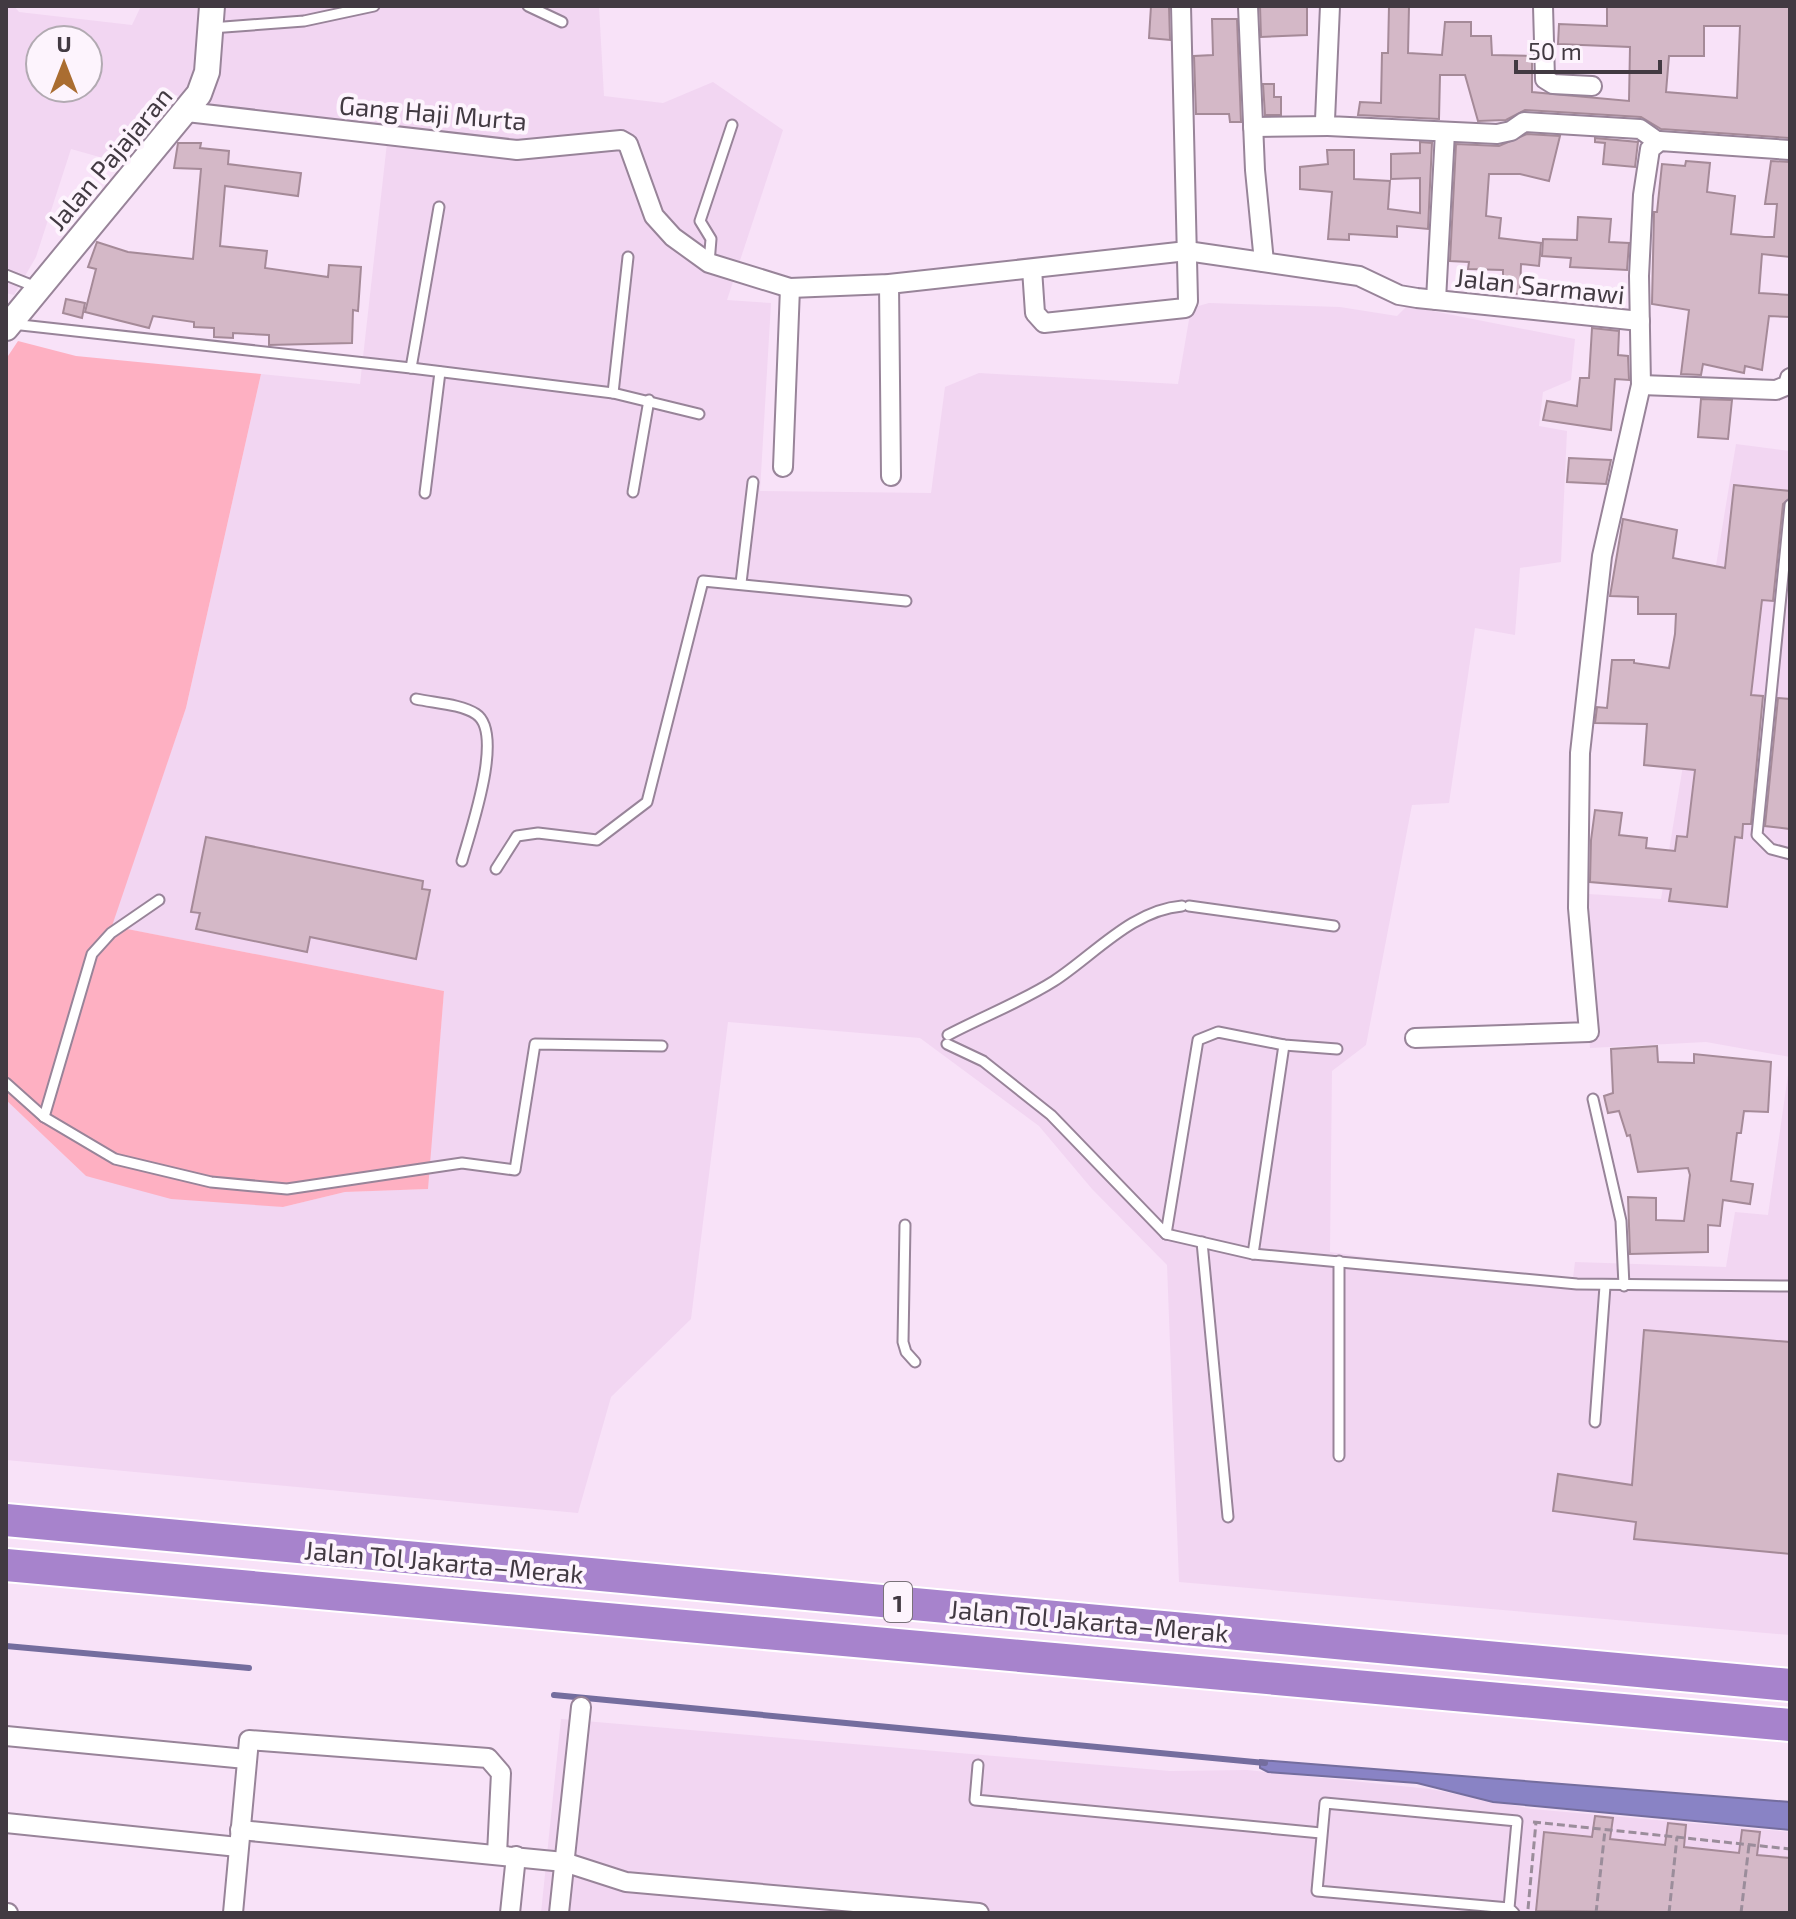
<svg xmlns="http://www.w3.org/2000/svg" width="1796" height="1919" font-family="'Exo 2',sans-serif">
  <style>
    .built { fill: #f2d6f2; fill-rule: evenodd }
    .green { fill: #feb0c2 }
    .water { fill: #8983c5; stroke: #746d9e; stroke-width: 2 }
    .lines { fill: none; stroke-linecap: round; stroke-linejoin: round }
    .stream { stroke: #746d9e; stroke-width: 6 }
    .building { fill: #d4b8c7; stroke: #a58a98; stroke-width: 2; fill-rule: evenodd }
    .service-casing { stroke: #988499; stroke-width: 13 }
    .minor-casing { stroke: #988499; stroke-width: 22 }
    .secondary-casing { stroke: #988499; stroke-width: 28 }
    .motorway-casing { stroke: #fff; stroke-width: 36 }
    .path { stroke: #9b8d9b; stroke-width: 3; stroke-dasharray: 8 4; stroke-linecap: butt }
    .service { stroke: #fff; stroke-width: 9 }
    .minor { stroke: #fff; stroke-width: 18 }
    .secondary { stroke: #fff; stroke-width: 24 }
    .motorway { stroke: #a783cc; stroke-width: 32 }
    .labels { text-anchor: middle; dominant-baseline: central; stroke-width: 8; stroke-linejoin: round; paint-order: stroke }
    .shield { fill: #fdf4fd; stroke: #7a727a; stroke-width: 2 }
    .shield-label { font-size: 24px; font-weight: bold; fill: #423a42 }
    .street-label { font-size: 26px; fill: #423a42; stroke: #fdf4fd }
  </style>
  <rect width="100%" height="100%" fill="#f8e2f8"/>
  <g class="built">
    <path d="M6,6h8l5,6 113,13 9,-19h458l5,90 59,7 50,-21 70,48 -56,170 44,3 -11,188 171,2 14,-106 34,-14 199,11 13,-76 18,-5 131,4 57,9 10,-10 168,33 -4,41 -28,12 -4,34 28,5 -6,131 -41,6 -5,67 -40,-7 -26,175 -37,2 -46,240 -34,26 -2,181 242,34 3,-24 151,5 9,-55 33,3 22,-154v574l-611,-53 -12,-317 -75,-76 -53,-63 -119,-88 -192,-16 -37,297 -80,78 -33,116 -572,-53v-360l80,76 197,31 62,-15 82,-3 17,-198 -333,-65 75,-218 75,-334 99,10 28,-250 -117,-6 -95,-33 -55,68 -50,-14 -35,108 -22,38 -8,-2zM40,40h48v48h-48z"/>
    <path d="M1736,444l54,7v606l-84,-15 -116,6 -15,-155 86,6z"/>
    <path d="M561,1719l609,52 77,-1 183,19 102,20 258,23v81h-1249z"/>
  </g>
  <path class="green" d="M18,341l58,15 185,18 -75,334 -74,218 332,65 -16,198 -83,3 -62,15 -112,-8 -85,-23 -80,-76v-741z"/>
  <path class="water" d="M1260,1760l530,42v28l-297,-28 -76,-19 -149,-11 -8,-4z"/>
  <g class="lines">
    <g class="stream">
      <path d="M6,1646l243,22"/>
      <path d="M554,1695l711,68"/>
    </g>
  </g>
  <g class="building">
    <path d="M1151,6h18l1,34 -21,-2z"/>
    <path d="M1260,6h47v29l-46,2z"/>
    <path d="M1389,6h20l-1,47 34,2 3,-33h26v14h20l1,19 40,1v36l97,9 1,-54 -72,-3 1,-20 48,2v-19l183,-1 -1,132 -128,-9 -20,-12 -116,-7 -19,10 -28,1 -13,-46h-25l-1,44 -81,-4 2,-13 21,1 1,-50h6zM1704,26h36l-3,72 -71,-6 3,-36h35z"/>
    <path d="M1212,19h25l4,103h-11l-1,-8h-33l-2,-58 19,-1z"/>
    <path d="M1263,84h11v13h7v18h-16z"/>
    <path d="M1527,134l33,2 -11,45 -29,-7h-31l-3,42 15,2 -2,20 42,5 -2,23 -18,-2 -1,30 -17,-1v-23l-35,-1 1,-7 -19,-1 6,-117 43,2z"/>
    <path d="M1595,138l43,4 -3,25 -32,-3 2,-21 -10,-1z"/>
    <path d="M1420,142l12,1 -4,86 -31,-3v11l-48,-3v6l-21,-1 4,-47 -32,-3v-22l28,-3 -1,-14h27v29l36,2 -2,28 32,4v-35l-29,1v-25l29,-1z"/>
    <path d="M178,143h23l-1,5 29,3 -1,13 73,9 -3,23 -73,-10 -5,60 47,5 -2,17 63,9 1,-12 32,2 -3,44 -5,-1 -1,33 -83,2v-10l-36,-2v5l-19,-1v-9l-20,-1v-5l-41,-6 -4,12 -64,-16 11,-43 -8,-2 9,-25 31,10 65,7 8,-90 -27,-1z"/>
    <path d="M1686,161l24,2 -3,29 28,4 -4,38 34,3h9l3,-33h-12l6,-43 19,1v95l-28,-3 -3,39 31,2v22l-21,-1 -7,54 -17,-4 -1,7 -41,-9 -2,11 -20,-1 8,-64 -37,-6 2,-92h3l5,-48 23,2z"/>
    <path d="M1578,217l33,2 -2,23 20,1 -2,27 -57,-3 1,-9 -29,-2 1,-17 34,1z"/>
    <path d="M66,299l19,4 -3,15 -19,-5z"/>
    <path d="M1592,328l27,3 -1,24 10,1 1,24 -14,-1 -4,51 -68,-10 4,-19 30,5 3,-28h9z"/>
    <path d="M1701,399l31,1 -4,39 -30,-2z"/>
    <path d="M1569,458l42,2 -5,24 -39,-2z"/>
    <path d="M1734,485l56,6v7l-7,6 -10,97 -11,-1 -11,95 12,1 -12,128h-8l-1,14 -7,-1 -8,70 -58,-6 2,-12 -81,-7 1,-42 4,-30 27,3 -3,22 28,3 -1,10 29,3 2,-15 10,1 8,-67 -51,-5 3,-41 -52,-1 2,-16 10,1 5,-48h22v3l35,5 6,-34 1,-20h-38v-17l-28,-1 13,-77 54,11 -4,28 52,10z"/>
    <path d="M1778,698l12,1v130l-25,-3z"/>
    <path d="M206,837l217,44 -1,8 8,1 -14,69 -106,-22 -3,15 -111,-23 4,-16 -9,-1z"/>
    <path d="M1657,1046l1,16 36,1v-9l77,8 -3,50 -24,-1 -3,22h-4l-6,48 22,3 -3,20 -27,-4 -3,26 -12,-1v27l-78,2 -2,-57 28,1v22l28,1 6,-46 -2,-7 -50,4 -8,-37 -3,1 -8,-25 -11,2 -4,-17 9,-3 -2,-44z"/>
    <path d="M1644,1330l146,12v212l-156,-15 2,-17 -83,-11 5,-37 74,11z"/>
    <path d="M1595,1816l18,2 -3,21 55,6 3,-22 18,2 -2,22 55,6 3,-23 18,2 -3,23 33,3v55l-254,-2 8,-79 48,5z"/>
  </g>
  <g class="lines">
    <defs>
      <g id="service">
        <path d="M528,6l34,16"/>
        <path d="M211,28l93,-7 70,-15"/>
        <path d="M709,263l2,-24 -11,-18 32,-96"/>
        <path d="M6,275l30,12"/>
        <path d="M12,324l399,44 28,-161"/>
        <path d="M411,368l202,25 86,21"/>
        <path d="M613,393l15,-136"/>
        <path d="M633,492l16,-92"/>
        <path d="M425,493l15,-121"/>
        <path d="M1790,505l-33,330 14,14 19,5"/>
        <path d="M741,583l12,-101"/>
        <path d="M416,699c18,4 45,5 60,15 29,19 -6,118 -14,147"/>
        <path d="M496,869l21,-33 21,-3 59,7 50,-38 56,-221 203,20"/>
        <path d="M1189,906l145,20"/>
        <path d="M948,1035c34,-18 73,-33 106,-54 40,-26 78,-71 128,-75"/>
        <path d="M947,1044l36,17 68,54 115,119 87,20 324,30 213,2"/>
        <path d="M6,1083l38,34 71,42 96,23 76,7 175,-26 53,7 20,-126 127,2"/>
        <path d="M1593,1099l28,122 3,65"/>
        <path d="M44,1117l48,-163 19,-21 48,-33"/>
        <path d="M905,1225l-2,117 3,10 9,10"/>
        <path d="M1166,1234l32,-194 20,-8 66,13 53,4"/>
        <path d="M1202,1242l26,275"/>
        <path d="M1253,1254l31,-209"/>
        <path d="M1339,1261v195"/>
        <path d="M1595,1422l10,-136"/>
        <path d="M978,1765l-3,35 346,33"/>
        <path d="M1509,1908l8,-87 -192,-18 -8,88 192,17 5,5"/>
      </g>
      <g id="minor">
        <path d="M1248,6l7,164 9,92"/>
        <path d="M1330,6l-5,114 3,6 169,8 14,-3 13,-9 116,7 17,12"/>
        <path d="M1543,6l2,73 8,5 39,2"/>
        <path d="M187,112l330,38 104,-10 7,4 26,72 19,21 36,26 81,25 99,-4 298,-33 172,25 40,19 18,3 223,23"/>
        <path d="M1253,127l75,-1"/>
        <path d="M1032,269l3,44 9,10 141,-15 3,-7 -7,-295"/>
        <path d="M889,284l2,192"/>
        <path d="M1436,300l9,-168"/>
        <path d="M1641,385l135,5 12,-5 2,-7"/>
        <path d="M783,467l7,-179"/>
        <path d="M1415,1038l174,-6 -11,-124 2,-155 22,-197 39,-171 -2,-109 4,-81 7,-46 10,-8 130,9"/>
        <path d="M6,1736l240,23"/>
        <path d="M6,1823l232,24"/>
        <path d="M240,1830l324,32 62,20 353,31"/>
        <path d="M6,1913h2"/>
        <path d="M233,1913l16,-173 239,18 13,15 -4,81"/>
        <path d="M510,1913l6,-57"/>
        <path d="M559,1913l22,-206"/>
      </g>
      <path id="secondary" d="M6,328l193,-234 8,-22 5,-66"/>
      <g id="motorway">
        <path d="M6,1520l1784,165"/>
        <path d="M6,1565l1784,160"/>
      </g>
    </defs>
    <use href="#service" class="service-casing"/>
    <use href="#minor" class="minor-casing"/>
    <use href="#secondary" class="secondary-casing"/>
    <use href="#motorway" class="motorway-casing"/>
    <g class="path">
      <path d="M1533,1822l257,27"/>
      <path d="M1528,1909l8,-87"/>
      <path d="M1596,1913l9,-83"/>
      <path d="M1669,1913l8,-76"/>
      <path d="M1741,1913l8,-68"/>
    </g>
    <use href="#service" class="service"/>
    <use href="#minor" class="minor"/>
    <use href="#secondary" class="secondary"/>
    <use href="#motorway" class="motorway"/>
  </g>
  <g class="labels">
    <rect class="shield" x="884" y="1582" width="28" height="40" rx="6"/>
    <g class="shield-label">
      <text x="898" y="1602">1</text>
    </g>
    <g class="street-label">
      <text transform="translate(433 112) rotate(5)">Gang Haji Murta</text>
      <text transform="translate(109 158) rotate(-50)">Jalan Pajajaran</text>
      <text transform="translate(1540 285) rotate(6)">Jalan Sarmawi</text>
      <text transform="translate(444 1561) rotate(5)">Jalan Tol Jakarta–Merak</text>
      <text transform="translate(1089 1620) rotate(5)">Jalan Tol Jakarta–Merak</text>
    </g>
  </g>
  <rect width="1796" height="1919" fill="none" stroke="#423a42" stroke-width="16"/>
  <g transform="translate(64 64)"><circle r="38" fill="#fdf4fd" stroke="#b2aab2" stroke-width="2"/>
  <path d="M0-6L14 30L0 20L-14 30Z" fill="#aa6d31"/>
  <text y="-12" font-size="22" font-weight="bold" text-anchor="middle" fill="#423a42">U</text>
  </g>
  <path d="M1516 60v12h144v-12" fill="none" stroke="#423a42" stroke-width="4"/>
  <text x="1528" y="60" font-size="24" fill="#423a42" stroke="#fdf4fd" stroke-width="6" paint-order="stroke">50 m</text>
</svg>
